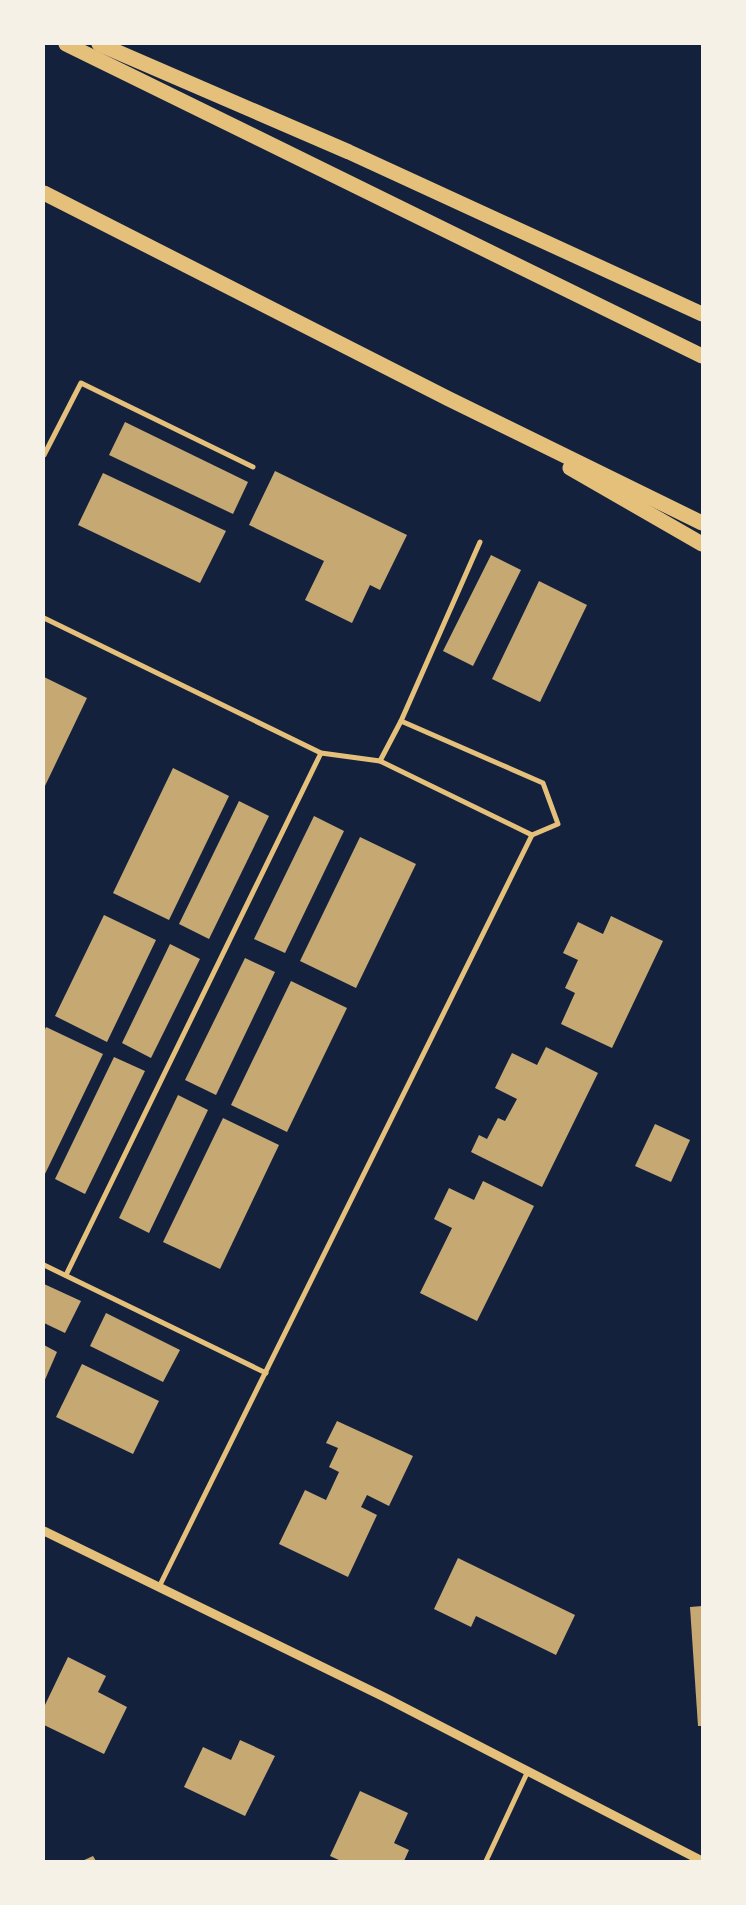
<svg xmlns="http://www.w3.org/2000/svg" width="746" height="1905" font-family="Arial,sans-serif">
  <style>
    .building { fill: #c6a872 }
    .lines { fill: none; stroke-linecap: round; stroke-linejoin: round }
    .minor { stroke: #e5c07b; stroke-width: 5 }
    .tertiary { stroke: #e5c07b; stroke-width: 9 }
    .motorway { stroke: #e5c07b; stroke-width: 15 }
  </style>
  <rect width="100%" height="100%" fill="#14213d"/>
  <g class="building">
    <path d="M125,422l123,60 -15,32 -124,-59z"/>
    <path d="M275,471l132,64 -27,55 -10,-5 -18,38 -47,-23 19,-39 -75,-36z"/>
    <path d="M103,473l123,58 -26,52 -122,-58z"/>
    <path d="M491,555l30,15 -48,96 -30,-15z"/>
    <path d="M539,581l48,24 -47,97 -48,-23z"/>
    <path d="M44,677l43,21 -43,90z"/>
    <path d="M173,768l56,28 -60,124 -56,-27z"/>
    <path d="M239,801l30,15 -60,123 -30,-15z"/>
    <path d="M314,816l30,15 -59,122 -31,-14z"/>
    <path d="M360,837l56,27 -60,124 -56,-27z"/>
    <path d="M104,915l52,25 -49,102 -52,-26z"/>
    <path d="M611,916l52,25 -51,107 -51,-24 14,-31 -10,-5 13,-28 -15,-7 15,-31 25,12z"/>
    <path d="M170,944l30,15 -49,99 -29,-15z"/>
    <path d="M245,958l30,14 -59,123 -31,-15z"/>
    <path d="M291,981l56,27 -60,124 -56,-27z"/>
    <path d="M46,1027l57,27 -59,122v-144z"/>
    <path d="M546,1047l52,26 -56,114 -71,-35 8,-17 8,4 11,-21 7,3 12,-22 -22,-11 17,-35 25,12z"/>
    <path d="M114,1057l31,14 -60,123 -30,-15z"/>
    <path d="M178,1095l30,15 -59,123 -30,-15z"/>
    <path d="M223,1118l56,27 -59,124 -57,-27z"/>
    <path d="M655,1124l35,16 -19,42 -36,-16z"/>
    <path d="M483,1181l51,25 -57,115 -57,-28 32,-65 -18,-9 15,-31 25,12z"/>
    <path d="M44,1284l37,17 -16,32 -21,-10z"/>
    <path d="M106,1313l74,37 -17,32 -73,-36z"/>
    <path d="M44,1345l13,7 -13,30z"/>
    <path d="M82,1364l77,37 -26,53 -77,-37z"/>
    <path d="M337,1421l76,35 -24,50 -22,-11 -6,12 16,8 -29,62 -69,-33 26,-54 21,10 13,-28 -10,-5 9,-19 -12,-5z"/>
    <path d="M458,1558l117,57 -19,40 -80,-39 -5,11 -37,-18z"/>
    <path d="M702,1606v120h-4l-8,-119z"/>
    <path d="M68,1657l38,19 -8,16 29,15 -23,47 -60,-29v-18z"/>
    <path d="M240,1740l35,16 -30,60 -61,-29 19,-40 28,13z"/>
    <path d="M360,1791l48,22 -14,30 15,7 -5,11h-63l-11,-5z"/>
    <path d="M93,1856l3,5h-14z"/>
  </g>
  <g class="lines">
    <g class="minor">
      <path d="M44,455l37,-72 172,84"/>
      <path d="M44,618l277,135 59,8 152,74"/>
      <path d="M380,761l21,-40 79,-179"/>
      <path d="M44,1265l222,108"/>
      <path d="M66,1275l255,-522"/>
      <path d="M159,1587l373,-752 26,-11 -15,-41 -142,-62"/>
      <path d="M486,1861l42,-90"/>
    </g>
    <path class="tertiary" d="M44,1531l340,166 318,164"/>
    <g class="motorway">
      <path d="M66,44l636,312"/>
      <path d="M99,44l250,108 353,162"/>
      <path d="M44,193l405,206 253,124"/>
      <path d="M570,468l132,76"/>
    </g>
  </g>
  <rect width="746" height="1905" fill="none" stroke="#f6f1e7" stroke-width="90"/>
</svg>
